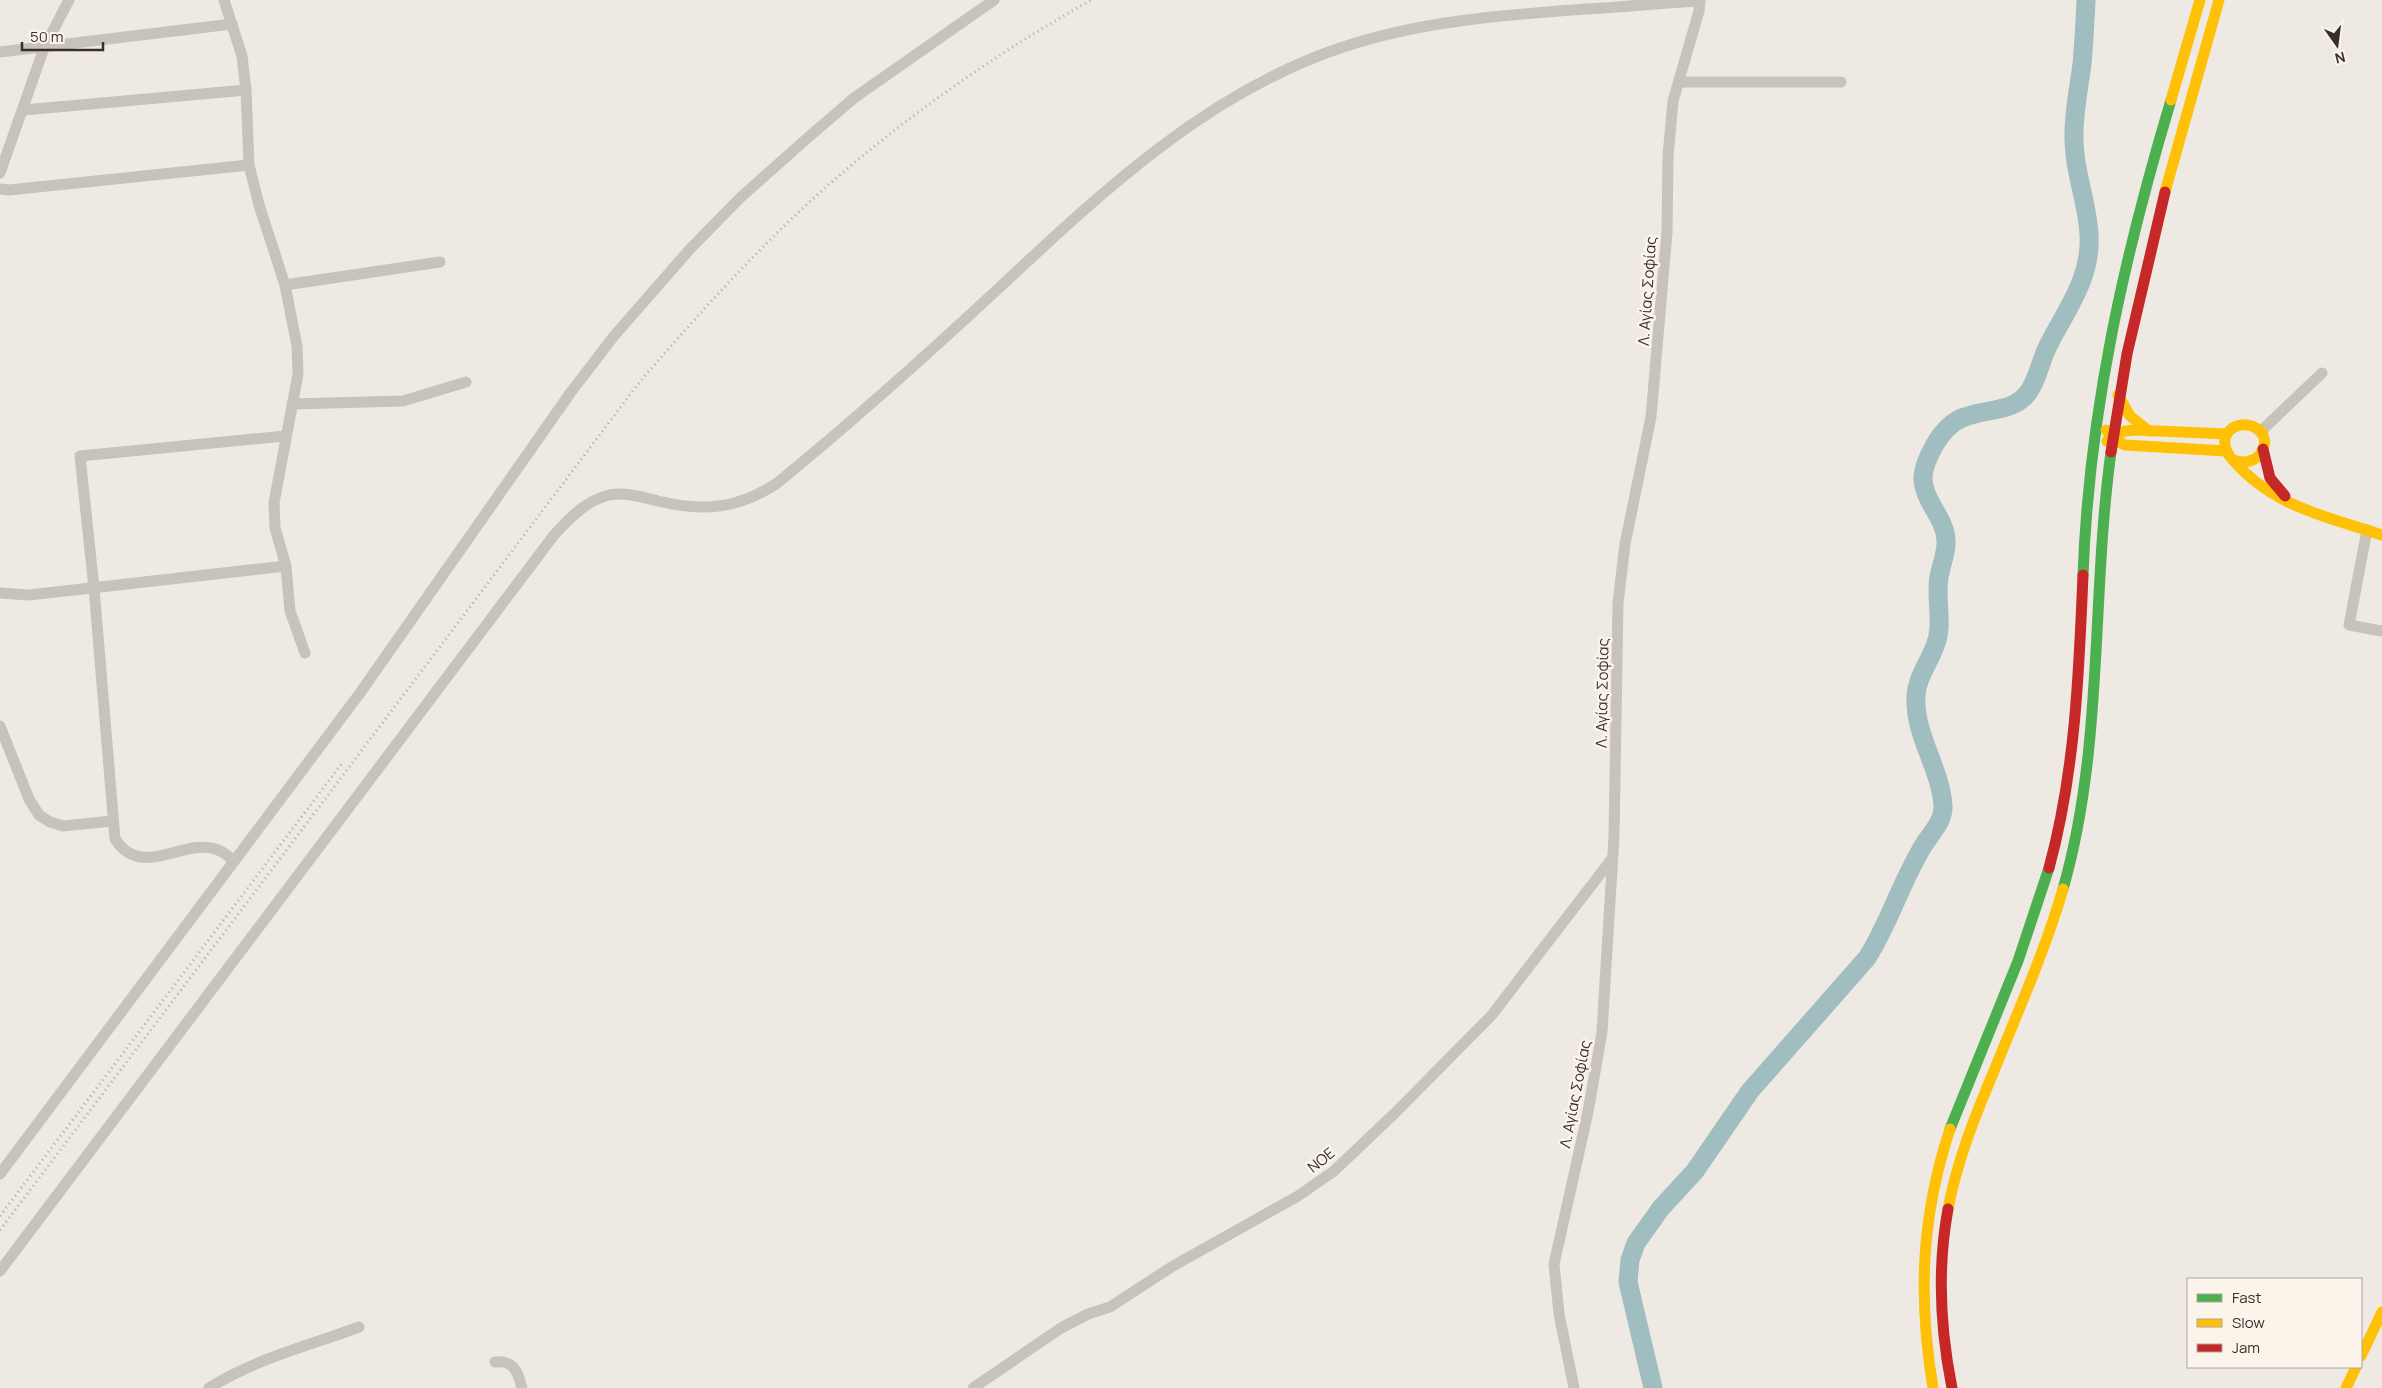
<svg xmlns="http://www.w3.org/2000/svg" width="2382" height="1388" font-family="Manrope,sans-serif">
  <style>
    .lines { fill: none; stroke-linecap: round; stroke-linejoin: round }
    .river { stroke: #a0bdbf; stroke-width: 19 }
    .street { stroke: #c7c2bc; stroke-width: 11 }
    .fast { stroke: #4caf50; stroke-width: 11 }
    .slow { stroke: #ffc107; stroke-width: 11 }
    .jam { stroke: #c62828; stroke-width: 11 }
    .rail { stroke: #afaaa6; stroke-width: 3; stroke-dasharray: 1 4; stroke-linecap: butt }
    .labels { text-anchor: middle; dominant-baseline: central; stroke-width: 5; stroke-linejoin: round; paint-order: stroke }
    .street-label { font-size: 15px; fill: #382f2a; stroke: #faf4eb }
  </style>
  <rect width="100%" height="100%" fill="#eee9e3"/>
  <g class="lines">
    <path class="river" d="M1653,1388l-25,-106 2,-22 6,-17 25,-35 34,-37 55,-80 117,-133c23,-36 35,-79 58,-115 8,-12 19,-23 18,-38 -3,-38 -29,-70 -27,-109 1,-19 13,-33 19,-50 9,-22 0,-46 4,-69 2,-12 8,-25 7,-37 -1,-23 -24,-40 -23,-64 1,-11 6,-21 11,-30 7,-12 17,-25 31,-29 22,-9 53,-4 66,-29 7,-12 10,-27 16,-40 18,-37 45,-69 42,-114 -2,-34 -16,-65 -15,-100 0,-23 5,-47 8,-70 2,-21 3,-42 4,-64"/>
    <g class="street">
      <path d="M224,0l18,56 4,34 3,75 10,40 26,80 12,61 1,28 -24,129 1,25 11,38 4,45 15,42"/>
      <path d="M0,52l232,-28"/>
      <path d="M1679,82h162"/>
      <path d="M24,110l222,-20"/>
      <path d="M0,173l44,-125 25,-48"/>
      <path d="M0,189l9,1 240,-25"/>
      <path d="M285,285l155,-23"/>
      <path d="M292,404l111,-3 63,-19"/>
      <path d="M2260,432l62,-59"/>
      <path d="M2367,530l-18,95 33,6"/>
      <path d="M0,593l29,2 257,-29"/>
      <path d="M0,726l29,73 10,16 11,7 13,4 49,-5"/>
      <path d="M234,861c-5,-4 -10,-9 -16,-11 -33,-14 -76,31 -103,-11l-21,-251 -14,-132 205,-20"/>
      <path d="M0,1174l360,-481 211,-301 43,-56 76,-87 50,-51 64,-57 50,-43 140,-98"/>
      <path d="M0,1271l554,-736c16,-17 31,-34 55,-40 16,-3 33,2 49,6 46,11 78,8 118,-17 76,-62 152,-130 224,-197 102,-95 205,-193 340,-239 79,-27 163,-33 246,-39 38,-2 76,-6 114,-8"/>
      <path d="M495,1362c19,-2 23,10 27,26"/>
      <path d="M209,1388c46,-29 99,-42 150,-61"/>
      <path d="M973,1388l88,-60 27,-14 22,-7 63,-41 125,-70 36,-25 61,-58 96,-97 120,-156"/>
      <path d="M1574,1388l-15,-74 -5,-50 34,-152 14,-80 12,-196 4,-233 7,-59 26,-127 16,-185 1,-76 5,-55 26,-90 1,-11"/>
    </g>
    <g class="fast">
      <path d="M2083,575c6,-164 41,-318 88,-475"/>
      <path d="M2063,889c41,-143 28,-291 48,-437"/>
      <path d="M1950,1129l68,-168 31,-93"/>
    </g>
    <g class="slow">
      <path d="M2171,100l29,-100"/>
      <path d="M2165,192l54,-192"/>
      <path d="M2118,395l12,21 19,15"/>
      <path d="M2106,430l12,12 7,3 101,6"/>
      <path d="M2107,441l18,-10 10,-1 92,4"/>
      <path d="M2233,460c29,10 41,-23 23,-32 -19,-11 -44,8 -24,31 41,48 93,57 150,76"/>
      <path d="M1948,1209c9,-48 27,-93 46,-138 24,-60 51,-120 69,-182"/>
      <path d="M2361,1356l21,-44"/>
      <path d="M1933,1388c-15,-91 -12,-171 17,-259"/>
      <path d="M2346,1388l10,-21"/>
    </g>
    <g class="jam">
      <path d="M2263,449l7,29 15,18"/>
      <path d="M2111,452l16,-98 38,-162"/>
      <path d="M2049,868c26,-95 30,-194 34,-293"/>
      <path d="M1948,1209c-11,60 -8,119 4,179"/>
    </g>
    <g class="rail">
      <path d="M0,1216l343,-454"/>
      <path d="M0,1230l638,-846c47,-55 95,-108 146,-158 91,-88 197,-164 307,-226"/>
    </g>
  </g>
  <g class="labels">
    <g class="street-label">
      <text transform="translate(1647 291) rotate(-86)">Λ. Αγίας Σοφίας</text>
      <text transform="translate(1602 693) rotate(-89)">Λ. Αγίας Σοφίας</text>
      <text transform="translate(1575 1094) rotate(-79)">Λ. Αγίας Σοφίας</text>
      <text transform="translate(1321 1160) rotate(-39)">NOE</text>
    </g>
  </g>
  <rect x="2187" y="1278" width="175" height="90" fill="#faf4eb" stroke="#aca59e"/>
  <rect x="2197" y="1294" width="25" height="8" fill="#4caf50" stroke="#aca59e"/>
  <text x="2232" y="1303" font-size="15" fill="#382f2a">Fast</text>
  <rect x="2197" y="1319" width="25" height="8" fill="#ffc107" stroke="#aca59e"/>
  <text x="2232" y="1328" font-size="15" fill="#382f2a">Slow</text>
  <rect x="2197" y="1344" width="25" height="8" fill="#c62828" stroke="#aca59e"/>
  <text x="2232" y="1353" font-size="15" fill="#382f2a">Jam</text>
  <g transform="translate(2337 45) rotate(166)" stroke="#faf4eb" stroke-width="4" paint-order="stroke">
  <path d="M0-4L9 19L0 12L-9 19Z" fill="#382f2a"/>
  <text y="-8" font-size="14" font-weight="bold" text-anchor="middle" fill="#382f2a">N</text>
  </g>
  <path d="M22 42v8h81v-8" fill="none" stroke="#382f2a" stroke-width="2.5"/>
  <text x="30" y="42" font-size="15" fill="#382f2a" stroke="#faf4eb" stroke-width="4" paint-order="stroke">50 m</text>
</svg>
